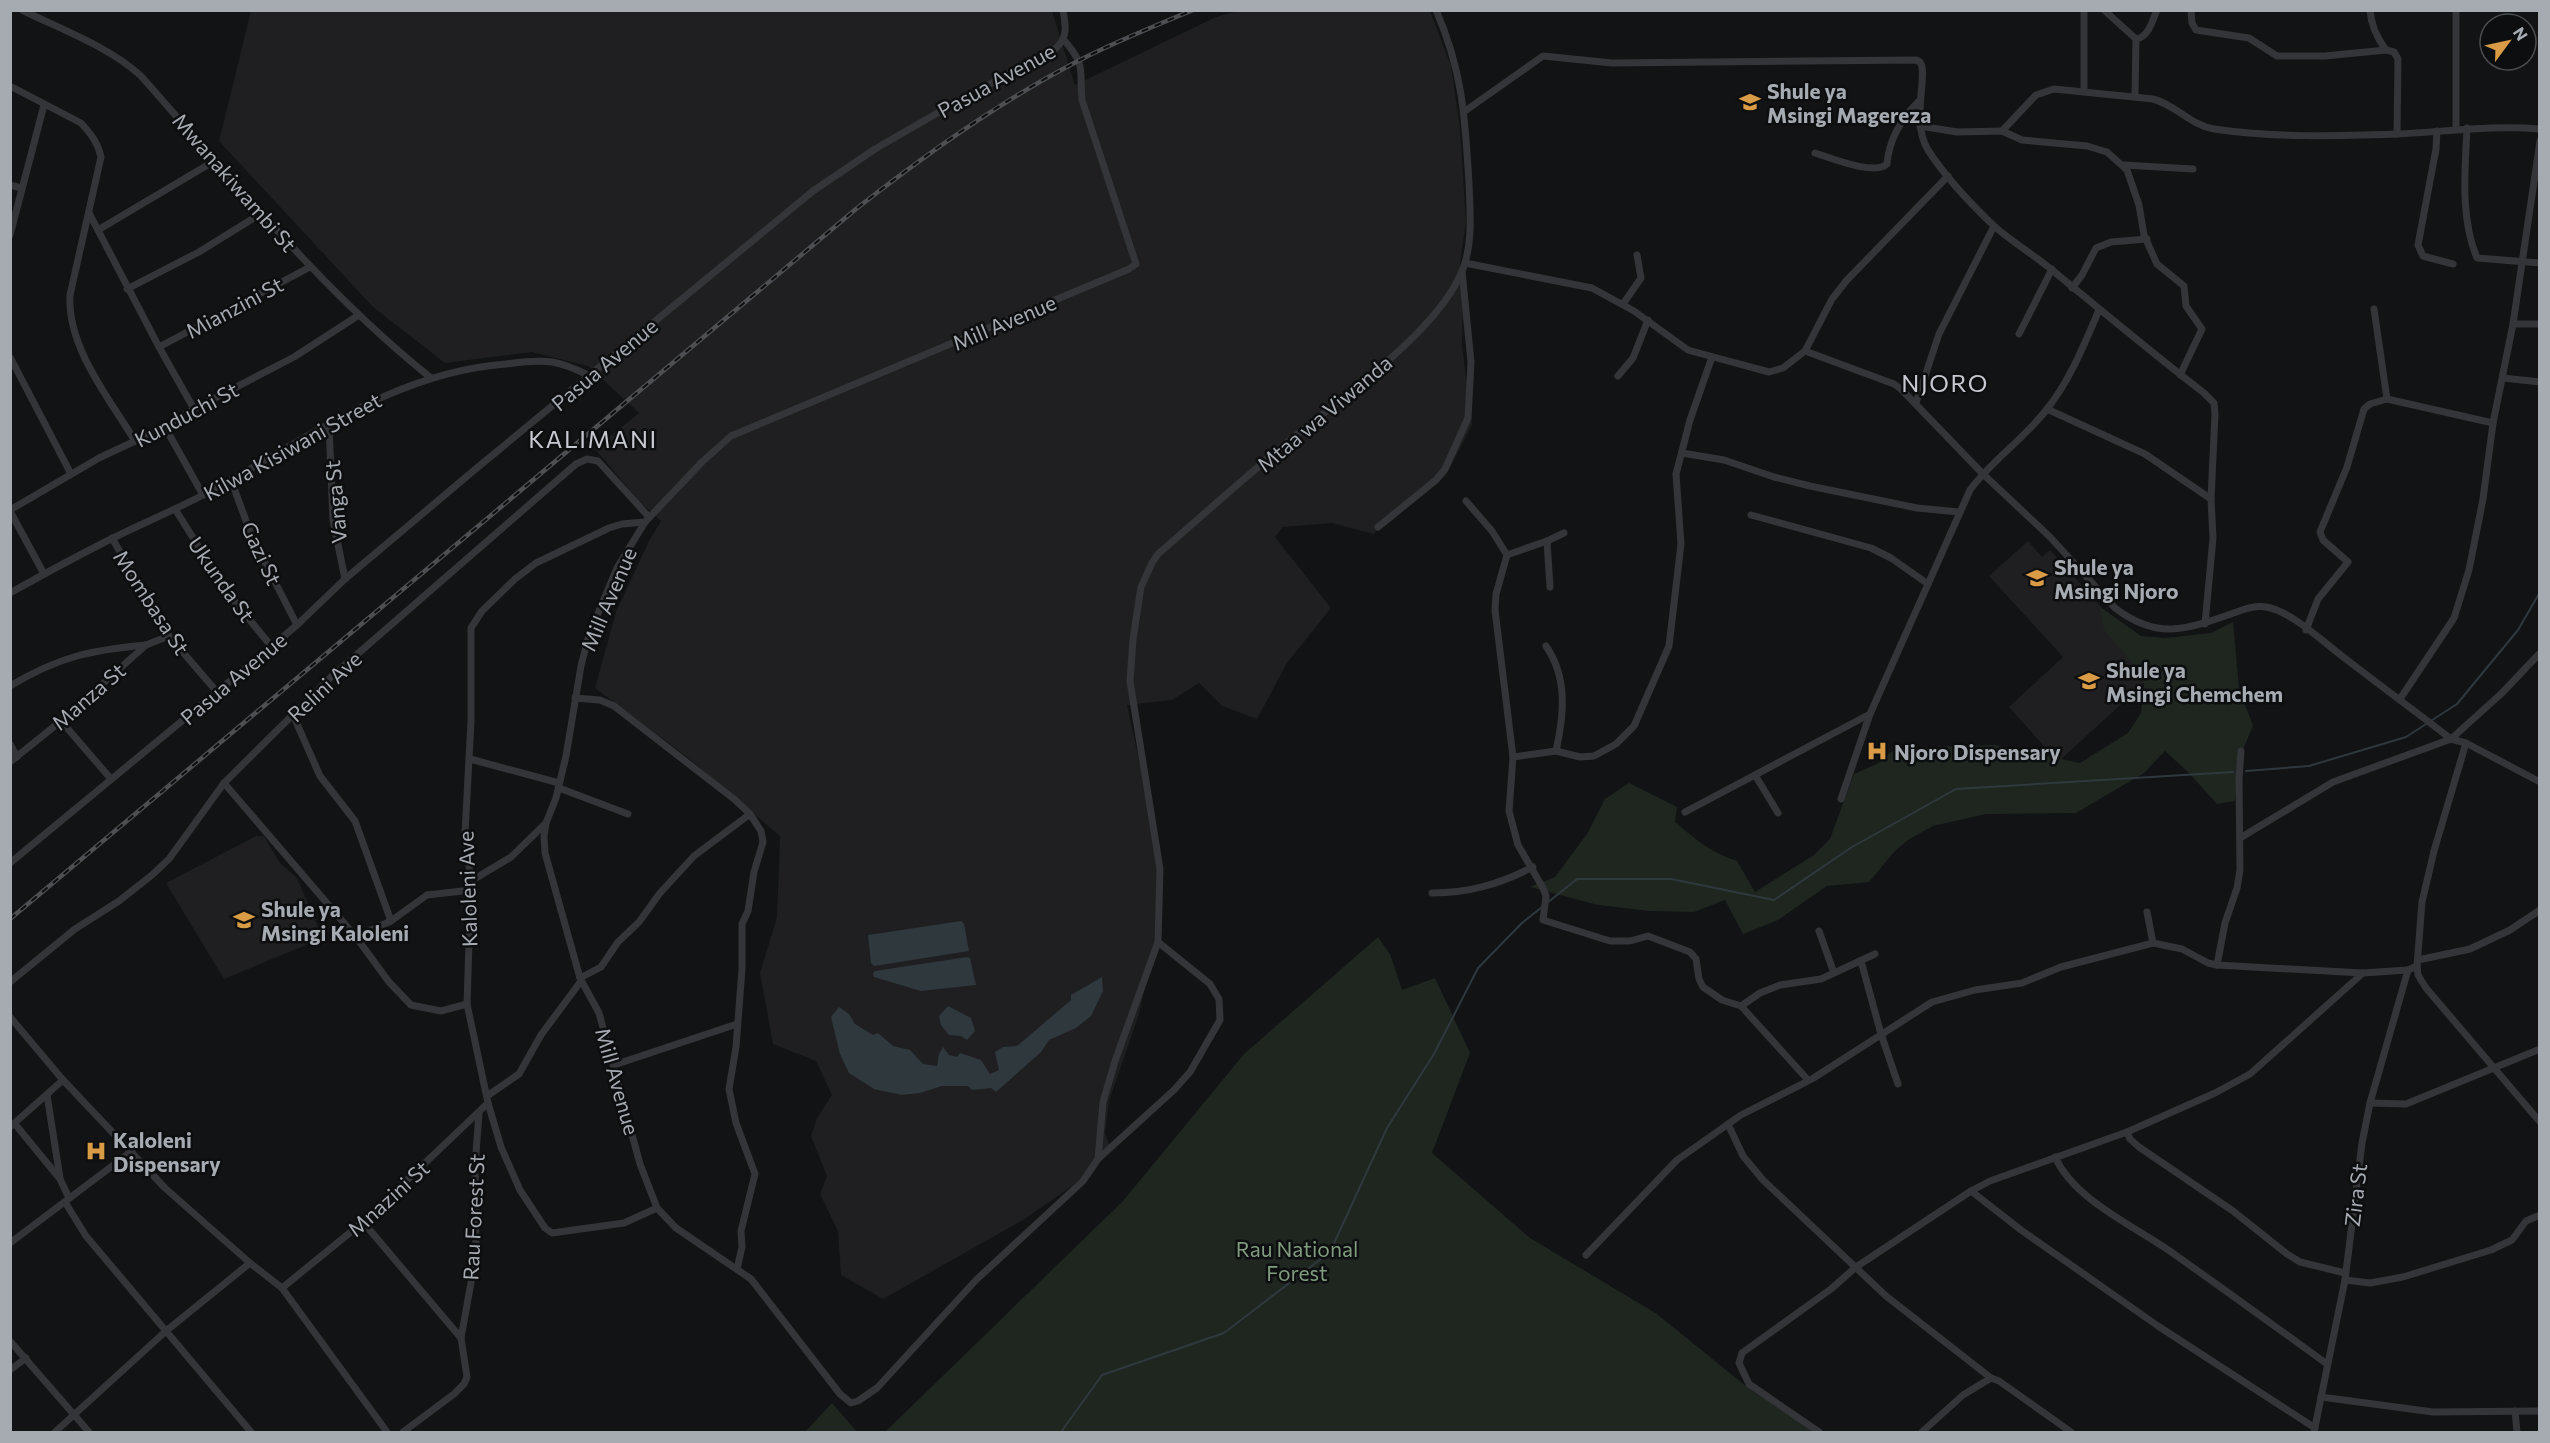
<svg xmlns="http://www.w3.org/2000/svg" width="2550" height="1443" font-family="Commissioner,sans-serif">
  <style>
    .built { fill: #1f1f21 }
    .green { fill: #1f2620 }
    .water { fill: #2f383d }
    .lines { fill: none; stroke-linecap: round; stroke-linejoin: round }
    .stream { stroke: #2f383d; stroke-width: 2 }
    .minor { stroke: #343538; stroke-width: 7 }
    .rail-casing { stroke: #4d4f53; stroke-width: 4.5 }
    .rail { stroke: #0d0e0f; stroke-width: 2; stroke-dasharray: 7; stroke-linecap: butt }
    .labels { text-anchor: middle; dominant-baseline: central; stroke-width: 5; stroke-linejoin: round; paint-order: stroke }
    .street-label { font-size: 21px; fill: #a6abb2; stroke: #0d0e0f }
    .poi-label { font-size: 21px; font-weight: bold; fill: #a6abb2; stroke: #0d0e0f; text-anchor: start }
    .park-label { font-size: 21px; fill: #809b7f; stroke: #0d0e0f }
    .quarter-label { font-size: 24px; letter-spacing: 1.5px; fill: #c6c9cf; stroke: #0d0e0f }
  </style>
  <rect width="100%" height="100%" fill="#121314"/>
  <g class="built">
    <path d="M251,11h801l23,74 141,-68 22,-6h192l21,55 9,62 6,94 -6,41 3,33 -1,50 10,79 -26,50 -73,59 -41,-11 -49,4 -8,10 56,71 -44,55 -30,56 -35,-13 -23,-23 -27,17 -45,5 33,152 -1,86 -10,26 -10,45 -30,87 -4,32 6,16 -39,37 -49,34 -140,79 -42,-24 -3,-44 -18,-37 7,-18 -16,-40 6,-18 15,-23 -16,-34 -43,-17 -13,-71 17,-56 3,-81 -89,-76 -96,-72 21,-76 33,-71 12,-20 -23,-21 -43,-51 44,-36 -51,-47 -56,-14 -87,11 -72,-56 -154,-166z"/>
    <path d="M2028,541l14,16 8,-7 61,68 41,58 -94,86 -49,-55 54,-50 -74,-81z"/>
    <path d="M256,836h8l16,27 17,15 26,60 -99,41 -58,-96z"/>
  </g>
  <g class="green">
    <path d="M2099,606l42,30 25,2 45,-5 22,-11 6,66 14,38 -14,33 -4,42 -18,3 -29,-32 -23,-21 -21,22 -68,40 -90,1 -53,12 -25,14 -14,12 -25,30 -42,4 -49,34 -35,14 -18,-34 -31,12 -44,-1 -52,-6 -68,-18 25,-10 32,-43 18,-35 24,-16 48,24 -2,15c20,17 37,31 62,39l18,31 59,-37 16,-16 24,-65 23,-10 19,-16 99,-3 85,18 48,-30 13,-20 3,-30 -18,-28 -22,-25z"/>
    <path d="M1378,937l12,17 12,36 33,-12 35,75 -38,100 98,85 127,76 90,73 66,45h-928l238,-231 121,-147z"/>
    <path d="M832,1403l25,29h-52z"/>
  </g>
  <g class="water">
    <path d="M961,921l3,3 5,27 -95,15 -3,-3 -3,-28z"/>
    <path d="M967,957l3,1 6,27 -55,6 -47,-14 -1,-4 2,-2z"/>
    <path d="M1102,977l1,14 -12,25 -15,12 -27,12 -8,12 -45,40 -5,-4 -19,2 -4,-4h-26l-22,7 -18,2 -28,-6 -25,-16 -9,-19 -9,-37 8,-10 10,7 6,10 18,11 5,-2 15,13 17,4 13,14 14,2 2,-12 4,-7 6,8 8,2 3,-4 21,7 9,14 9,-4 -4,-18 8,-5 14,-1 54,-46v-5z"/>
    <path d="M948,1006l23,12 4,13 -8,9 -6,-4 -12,-1 -8,-10 -2,-9z"/>
  </g>
  <g class="lines">
    <g class="stream">
      <path d="M2246,771l63,-5 97,-29 51,-33 61,-74 22,-38"/>
      <path d="M1547,903l30,-24h94l103,21 78,-53 104,-58 277,-17"/>
      <path d="M1061,1432l41,-57 122,-42 106,-81 57,-124 47,-74 44,-86 44,-45 20,-16"/>
    </g>
    <g class="minor">
      <path d="M22,10c40,20 86,36 119,66 93,105 181,215 290,302"/>
      <path d="M2084,10v81"/>
      <path d="M2104,10l32,29c13,-2 16,-18 21,-29"/>
      <path d="M2191,10l1,13 4,7 53,8 28,18h48l61,-6"/>
      <path d="M2370,10c1,16 7,28 16,40l8,2 4,7 -1,75"/>
      <path d="M1064,40c23,27 15,29 18,60l54,164 -7,5 -398,167 -29,26 -57,60 -28,46 -28,67 -8,31 -15,90 -10,42 -10,25 -2,13 1,17 35,125 19,35 41,151 17,44 19,20 75,51 89,115 11,9 7,-2 19,-13 99,-108 107,-99 15,-22 5,-57 12,-41 43,-119 2,-73 -30,-188 3,-42 8,-52 11,-24 6,-9c44,-38 87,-77 131,-113 51,-42 150,-110 174,-172 10,-27 7,-57 6,-86 -4,-65 -6,-111 -33,-173"/>
      <path d="M10,86l71,37c10,11 17,20 20,34l-31,138c-3,52 39,103 65,146"/>
      <path d="M2135,96l1,-57"/>
      <path d="M1465,111l78,-55 69,7 304,-3 4,2c9,10 -10,60 8,88 16,25 44,55 66,76 18,16 39,28 58,44 50,41 100,83 152,123l10,10 1,11 -4,85 2,39 -8,86"/>
      <path d="M1920,126l37,6 45,-1 20,9 65,6 20,6 20,18 12,35 5,30 13,29 27,22 2,20 16,23 -22,46"/>
      <path d="M2467,128c-2,43 -7,89 10,130l63,5"/>
      <path d="M2456,129v-119"/>
      <path d="M2002,131l34,-36 18,-6 99,10c23,6 39,27 61,30 61,9 122,7 183,5 48,-2 94,-9 143,-5"/>
      <path d="M2437,131l-1,18 -18,96 5,11 30,8"/>
      <path d="M1815,153c16,5 60,23 72,11 2,-25 14,-45 32,-63"/>
      <path d="M2124,165l69,4"/>
      <path d="M10,185l11,3"/>
      <path d="M89,213l70,134 35,62"/>
      <path d="M98,230l118,-70"/>
      <path d="M10,235l34,-130"/>
      <path d="M1465,263l127,25 42,23 54,39 7,2 74,20 14,-4 22,-17 89,33 7,5 81,84 68,64 65,71c42,32 70,22 116,6 11,-4 23,-9 35,-7 25,4 56,34 76,49 36,28 73,55 109,83l15,4 74,39"/>
      <path d="M2072,288l10,-13 14,-27 15,-6 36,-3"/>
      <path d="M127,289l72,-37 63,-39"/>
      <path d="M1623,304l18,-26 -4,-23"/>
      <path d="M2374,309l13,90"/>
      <path d="M2513,324h27"/>
      <path d="M2019,334l33,-65"/>
      <path d="M159,347l151,-80"/>
      <path d="M1805,351l27,-52 15,-19 101,-104"/>
      <path d="M10,357l61,117"/>
      <path d="M1618,376l15,-18 15,-38"/>
      <path d="M2503,378l37,4"/>
      <path d="M1916,403l23,-69 55,-108"/>
      <path d="M2047,409l98,45 66,45"/>
      <path d="M329,425l4,95 12,59"/>
      <path d="M165,427l38,68"/>
      <path d="M1682,453l42,7 50,17 36,9 107,22 42,4"/>
      <path d="M231,480l21,57 45,88"/>
      <path d="M1466,501l26,30 15,24 -11,39 -1,16 18,147 -4,54 9,34 25,43 3,8 -3,24 67,21h20l18,-5 42,16 6,7 3,20 4,8 19,13 19,6 67,74"/>
      <path d="M175,509l52,83 44,54"/>
      <path d="M10,510l89,-52 66,-31 29,-18 100,-52 65,-42"/>
      <path d="M10,511l34,63"/>
      <path d="M1751,515l120,33 20,10 37,26"/>
      <path d="M645,522l-23,2 -13,4 -73,35 -21,16 -33,32 -11,17v93l-6,112 6,48 -4,123 21,99 13,44 19,43 25,38 7,5 72,-10 33,-15"/>
      <path d="M1378,527l58,-47 9,-11 23,-51 3,-56 -9,-91"/>
      <path d="M112,538l57,98 48,56"/>
      <path d="M1547,541l3,46"/>
      <path d="M1507,555l40,-14 17,-8"/>
      <path d="M10,593c34,-19 67,-37 101,-54 32,-16 66,-30 98,-47 95,-51 186,-120 297,-128 15,-2 31,-4 46,-2 13,2 26,8 38,14"/>
      <path d="M2306,630l12,-31 30,-37 -25,-22 -3,-8 27,-65 17,-58 6,-5 17,-5 106,24"/>
      <path d="M1546,646c22,32 18,69 10,105"/>
      <path d="M10,686c48,-29 81,-36 136,-41"/>
      <path d="M575,698l25,2 14,6 120,93 16,15 11,17 2,11 -9,30 -6,39 -6,13v45l-6,78 -7,42 7,34 19,51 -14,57 1,16 -5,22"/>
      <path d="M2400,699l54,-81 15,-48 14,-71 10,-76 20,-99 27,-183"/>
      <path d="M293,715l27,61 35,45 36,100"/>
      <path d="M61,721l50,58"/>
      <path d="M2466,743l-32,108 -12,51 -5,64 1,9 8,13 114,134"/>
      <path d="M10,744l7,13"/>
      <path d="M1513,757l43,-6 24,6 14,-1 22,-12 18,-18 35,-80 12,-102 -5,-70 14,-54 22,-63"/>
      <path d="M470,759l89,24"/>
      <path d="M10,762l51,-41 85,-76 23,-9"/>
      <path d="M1755,775l23,38"/>
      <path d="M224,783l132,154 33,45 22,23 30,6 26,-7"/>
      <path d="M559,788l69,26"/>
      <path d="M1841,799l29,-85 100,-224c22,-30 54,-51 77,-81 23,-29 37,-64 52,-99"/>
      <path d="M1685,812l185,-98"/>
      <path d="M2240,838l93,-56 118,-43 51,-46 38,-40"/>
      <path d="M10,863l207,-171 80,-67 48,-46 127,-107 341,-281 62,-42 78,-45 102,-55c13,-11 11,-23 8,-39"/>
      <path d="M471,881l40,-24 35,-34"/>
      <path d="M1432,893c37,0 68,-9 101,-26"/>
      <path d="M2147,912l6,31"/>
      <path d="M1819,931l15,42"/>
      <path d="M356,937l35,-16 36,-26 44,-5"/>
      <path d="M2418,960l52,-11 40,-19 30,-20"/>
      <path d="M1861,961l20,73 17,50"/>
      <path d="M2217,965l8,-42 12,-35 3,-18 -1,-91 2,-28"/>
      <path d="M580,978l21,-11 17,-25 21,-20 21,-29 34,-37 56,-42"/>
      <path d="M10,982l65,-53 44,-28 33,-26 17,-16 55,-76 107,-106 245,-213 11,-5 11,2 51,56"/>
      <path d="M1741,1006l19,-13 20,-8 41,-6 54,-25"/>
      <path d="M10,1017l53,63 102,108 85,75 32,25 105,144"/>
      <path d="M614,1065l123,-41"/>
      <path d="M47,1095l13,83"/>
      <path d="M487,1096l32,-22 22,-39 40,-54"/>
      <path d="M2370,1103l36,1 134,-55"/>
      <path d="M15,1124l45,55 9,19"/>
      <path d="M1728,1124l15,32 20,24 123,116 105,82"/>
      <path d="M10,1127l53,-47"/>
      <path d="M2127,1132l3,7 9,8 94,64 54,43 13,8 45,11"/>
      <path d="M2055,1157c20,44 80,69 119,97 51,36 102,73 153,110"/>
      <path d="M1098,1159l76,-69 16,-18 30,-52 -1,-21 -9,-15 -52,-42"/>
      <path d="M1971,1191l50,39 137,96 157,102"/>
      <path d="M65,1202l21,34 165,196"/>
      <path d="M363,1222l98,116"/>
      <path d="M10,1243l122,-92"/>
      <path d="M1586,1255l91,-95 64,-45 71,-36 120,-77 43,-12 47,-7 39,-16 92,-24 29,6 26,14 9,2 146,8 45,-3"/>
      <path d="M2345,1280l25,3 33,-6 88,-27 21,-10 14,-19 14,-6"/>
      <path d="M282,1288l81,-66 125,-119"/>
      <path d="M10,1341l79,91"/>
      <path d="M10,1370l16,-12"/>
      <path d="M2321,1397l112,15 107,-1"/>
      <path d="M2515,1411l2,21"/>
      <path d="M55,1432l111,-101 84,-68"/>
      <path d="M403,1432l51,-38 10,-10 3,-7 -6,-39 15,-83 -1,-90 4,-51"/>
      <path d="M1819,1432l-70,-48 -10,-21 3,-10 89,-64 25,-22 115,-76 19,-10 137,-49 88,-39 35,-19 113,-101"/>
      <path d="M1922,1432l41,-37 28,-17 8,3 72,51"/>
      <path d="M2314,1432l31,-152 17,-137 8,-40 38,-133 9,-4"/>
    </g>
    <defs>
      <path id="rail" d="M10,919l846,-710c70,-55 144,-108 224,-149 37,-19 75,-34 113,-50"/>
    </defs>
    <use href="#rail" class="rail-casing"/>
    <use href="#rail" class="rail"/>
  </g>
  <defs>
    <symbol id="school-bare" viewBox="-9 -9 18 18"><path d="M0-5L7-2L0 1L-7-2ZM-4 1L0 2.5L4 1V4Q0 6-4 4Z" fill="#d99b45" stroke="#0d0e0f" stroke-width="2.5" paint-order="stroke"/></symbol>
    <symbol id="hospital-bare" viewBox="-9 -9 18 18"><path d="M-5-5h3v3.5h4V-5h3V5h-3V1.5h-4V5h-3Z" fill="#d99b45" stroke="#0d0e0f" stroke-width="2.5" paint-order="stroke"/></symbol>
  </defs>
  <g fill-rule="evenodd">
    <use href="#school-bare" x="1735" y="87" width="30" height="30"/>
    <use href="#school-bare" x="2022" y="563" width="30" height="30"/>
    <use href="#school-bare" x="2074" y="666" width="30" height="30"/>
    <use href="#hospital-bare" x="1862" y="736" width="30" height="30"/>
    <use href="#school-bare" x="229" y="905" width="30" height="30"/>
    <use href="#hospital-bare" x="81" y="1136" width="30" height="30"/>
  </g>
  <g class="labels">
    <g class="street-label">
      <text transform="translate(996 80) rotate(-29)">Pasua Avenue</text>
      <text transform="translate(235 182) rotate(49)">Mwanakiwambi St</text>
      <text transform="translate(234 307) rotate(-28)">Mianzini St</text>
      <text transform="translate(1004 322) rotate(-23)">Mill Avenue</text>
      <text transform="translate(604 364) rotate(-40)">Pasua Avenue</text>
      <text transform="translate(1324 413) rotate(-40)">Mtaa wa Viwanda</text>
      <text transform="translate(186 414) rotate(-28)">Kunduchi St</text>
      <text transform="translate(292 446) rotate(-29)">Kilwa Kisiwani Street</text>
      <text transform="translate(335 502) rotate(-95)">Vanga St</text>
      <text transform="translate(262 553) rotate(65)">Gazi St</text>
      <text transform="translate(222 579) rotate(55)">Ukunda St</text>
      <text transform="translate(608 599) rotate(-67)">Mill Avenue</text>
      <text transform="translate(152 602) rotate(57)">Mombasa St</text>
      <text transform="translate(233 678) rotate(-40)">Pasua Avenue</text>
      <text transform="translate(324 686) rotate(-43)">Relini Ave</text>
      <text transform="translate(88 696) rotate(-41)">Manza St</text>
      <text transform="translate(467 889) rotate(-92)">Kaloleni Ave</text>
      <text transform="translate(618 1081) rotate(74)">Mill Avenue</text>
      <text transform="translate(2355 1195) rotate(-83)">Zira St</text>
      <text transform="translate(388 1198) rotate(-42)">Mnazini St</text>
      <text transform="translate(473 1217) rotate(-87)">Rau Forest St</text>
    </g>
    <g class="poi-label">
      <text x="1767" y="90">Shule ya<tspan x="1767" dy="24">Msingi Magereza</tspan></text>
      <text x="2054" y="566">Shule ya<tspan x="2054" dy="24">Msingi Njoro</tspan></text>
      <text x="2106" y="669">Shule ya<tspan x="2106" dy="24">Msingi Chemchem</tspan></text>
      <text x="1894" y="751">Njoro Dispensary</text>
      <text x="261" y="908">Shule ya<tspan x="261" dy="24">Msingi Kaloleni</tspan></text>
      <text x="113" y="1139">Kaloleni<tspan x="113" dy="24">Dispensary</tspan></text>
    </g>
    <g class="park-label">
      <text x="1297" y="1248">Rau National<tspan x="1297" dy="24">Forest</tspan></text>
    </g>
    <g class="quarter-label">
      <text x="1945" y="382">NJORO</text>
      <text x="593" y="438">KALIMANI</text>
    </g>
  </g>
  <rect width="2550" height="1443" fill="none" stroke="#a6abb2" stroke-width="24"/>
  <g transform="translate(2508 42) rotate(57)"><circle r="28" fill="#0d0e0f" stroke="#4a4d50" stroke-width="1.5"/>
  <path d="M0-4.5L10 22L0 15L-10 22Z" fill="#d99b45"/>
  <text y="-9" font-size="16" font-weight="bold" text-anchor="middle" fill="#a6abb2">N</text>
  </g>
</svg>
